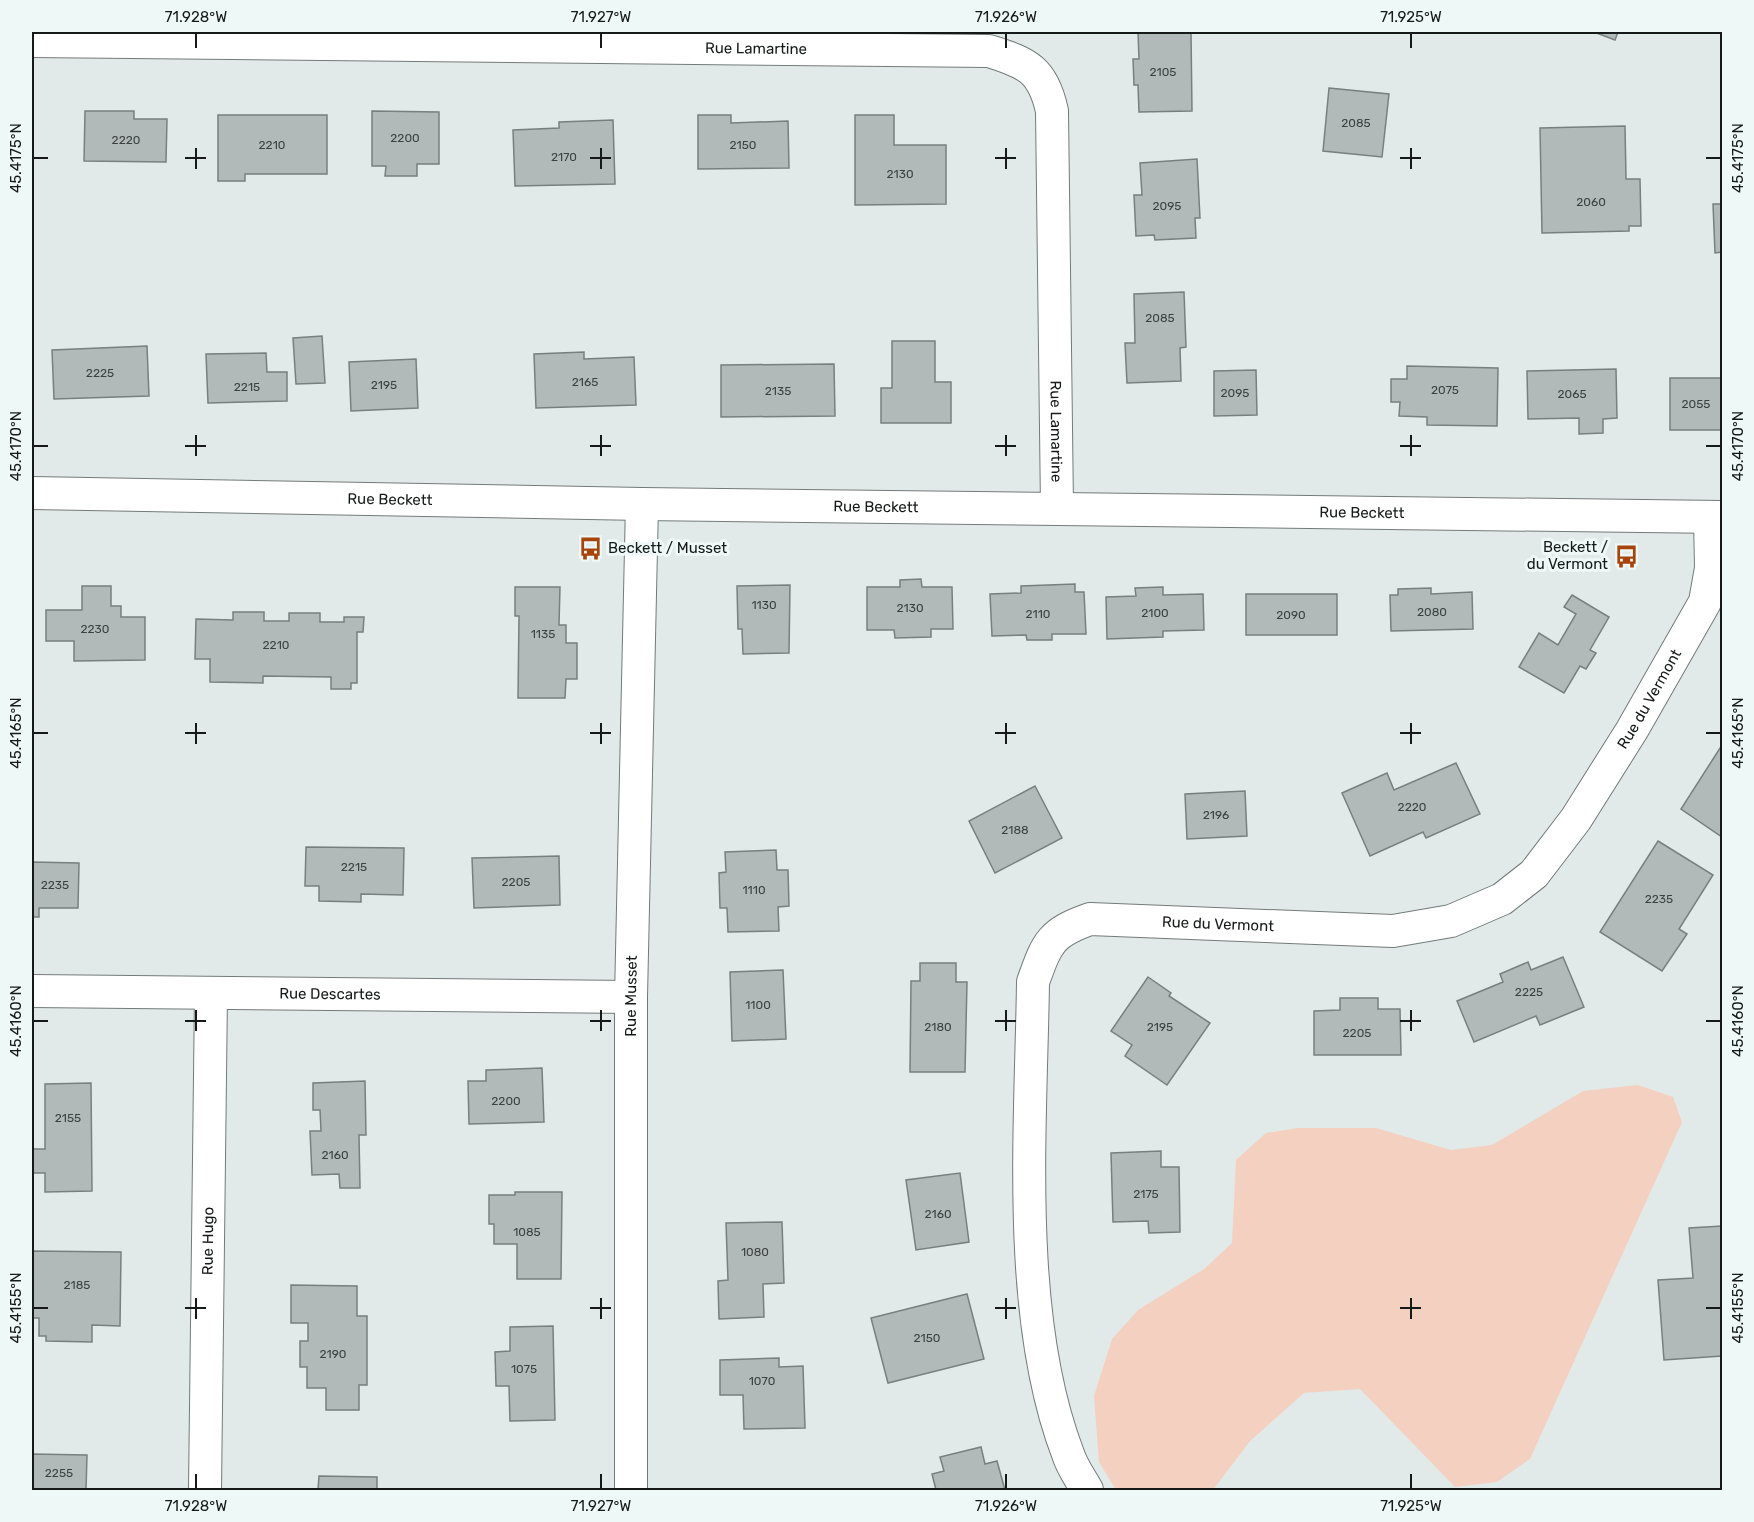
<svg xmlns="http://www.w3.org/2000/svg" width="1754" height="1522" font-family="Rubik,sans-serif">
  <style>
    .green { fill: #f4d0c1 }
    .building { fill: #b1bab8; stroke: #77807e; stroke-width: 1.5 }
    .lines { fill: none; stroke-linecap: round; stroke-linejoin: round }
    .minor-casing { stroke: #737b79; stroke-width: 34 }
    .minor { stroke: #fff; stroke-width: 32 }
    .ticks { fill: none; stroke: #151918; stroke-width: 2 }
    .labels { text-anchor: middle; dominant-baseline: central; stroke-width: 6; stroke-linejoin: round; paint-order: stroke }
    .number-label { font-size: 12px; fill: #3c4140 }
    .street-label { font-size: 15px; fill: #151918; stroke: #eef8f6 }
    .poi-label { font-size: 15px; fill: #151918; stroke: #eef8f6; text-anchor: end }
    .neatline { fill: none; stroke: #151918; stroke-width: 2 }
    .ticks-label { font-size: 15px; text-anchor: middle; fill: #151918 }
  </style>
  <rect width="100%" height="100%" fill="#e1eae8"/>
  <path class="green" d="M1638,1085l35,12 9,25 -152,337 -33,23 -42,5 -95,-98 -56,4 -54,48 -37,49h-97l-17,-28 -5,-66 18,-57 26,-29 66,-41 28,-26 4,-83 30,-27 32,-5h78l75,22 41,-5 91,-54z"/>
  <g class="building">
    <path d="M1138,32h53l1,79 -53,1 -1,-27h-4l-1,-26h6z"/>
    <path d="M1594,32h24l-3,8z"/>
    <path d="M1329,88l60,6 -7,63 -59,-6z"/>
    <path d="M85,111h49v8h33l-1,43 -82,-1z"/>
    <path d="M372,111l67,1v52h-22v12h-32l1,-10h-14z"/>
    <path d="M218,115h109v59h-82v7h-27z"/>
    <path d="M698,115h33v8l57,-2 1,47 -91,1z"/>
    <path d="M855,115h39v30h52v59l-91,1z"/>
    <path d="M613,120l2,64 -100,2 -2,-56 46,-2v-6z"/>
    <path d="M1625,126l1,53h14l1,47h-12v5l-87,2 -2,-105z"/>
    <path d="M1197,159l3,59h-5l1,20 -41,2 -1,-5 -18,1 -2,-41h8l-2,-32z"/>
    <path d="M1713,204h9v48l-7,1z"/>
    <path d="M1184,292l2,55 -6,1 1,33 -54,2 -2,-40h10l-1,-49z"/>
    <path d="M322,336l3,47 -29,1 -3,-46z"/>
    <path d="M892,341h43v41h16v41h-70v-35h11z"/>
    <path d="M147,346l2,50 -95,3 -2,-49z"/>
    <path d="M584,352v7l50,-2 2,48 -100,3 -2,-54z"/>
    <path d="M266,353l1,19h20v29l-79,2 -2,-49z"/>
    <path d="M416,359l2,49 -67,3 -2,-49z"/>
    <path d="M834,364l1,52 -114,1v-52z"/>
    <path d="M1407,366l91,2 -1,58 -70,-1v-8l-28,-1 1,-14h-9v-23h16z"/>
    <path d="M1616,369l1,49 -14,1v14l-24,1v-16l-51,1 -1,-48z"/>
    <path d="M1256,370l1,45 -43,1v-45z"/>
    <rect x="1670" y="378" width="52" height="52"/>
    <path d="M921,579l1,8h30l1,42h-22v8l-36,1 -1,-8h-27v-43h33v-7z"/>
    <path d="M1075,584v8h9l2,42h-34v6h-25l-1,-5 -34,1 -2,-42 31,-1v-7z"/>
    <path d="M790,585l-1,68 -46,1 -1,-25h-4l-1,-43z"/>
    <path d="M82,586h29v20h10v11h24v43l-71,1v-20h-28v-31h36z"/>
    <path d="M515,587h45l-1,38h7v18h11v36h-11l-1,19h-47l1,-82h-4z"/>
    <path d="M1163,587v8l40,-1 1,36 -41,1v6l-56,2 -1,-42 30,-1 -1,-8z"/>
    <path d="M1431,588v6l41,-2 1,37 -82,2 -1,-36h8v-6z"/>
    <rect x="1246" y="594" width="91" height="41"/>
    <path d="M1572,595l37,22 -19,33 6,3 -10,16 -6,-3 -16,27 -45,-26 20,-34 19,12 18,-31 -12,-7z"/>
    <path d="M233,612h31v9h25v-8h31v9h24v-5h20l-1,15h-6v51h-6v6h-20v-12l-68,-1v7l-53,-1v-23h-15l1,-40 37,1z"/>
    <path d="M1722,745v92l-41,-28z"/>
    <path d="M1456,763l24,51 -54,24 -3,-6 -53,24 -28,-63 45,-20 7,17z"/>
    <path d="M1035,786l27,52 -67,35 -26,-52z"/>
    <path d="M1245,791l2,45 -60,3 -2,-45z"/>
    <path d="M1658,841l55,34 -34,54 8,5 -25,37 -62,-39z"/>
    <path d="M306,847l98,1 -1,47 -42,-1v8l-42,-1v-15h-14z"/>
    <path d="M776,850l1,20h11l1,36 -11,1 1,24 -51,1 -1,-24h-7l-1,-35 7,-1 -1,-20z"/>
    <path d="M559,856l1,49 -86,3 -2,-50z"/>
    <path d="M32,862l47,1 -1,45h-39v9h-7z"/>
    <path d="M1563,957l21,50 -44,18 -4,-9 -62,26 -17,-41 46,-19 -3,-8 28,-12 3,8z"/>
    <path d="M920,963h36v19h11l-2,90h-55l1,-91h9z"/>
    <path d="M783,970l3,69 -54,2 -2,-69z"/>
    <path d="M1148,977l23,16 -2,3 41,27 -43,62 -42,-29 7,-11 -21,-14z"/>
    <path d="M1340,998h38v11h22l1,46h-87v-44l26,-1z"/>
    <path d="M542,1068l2,54 -75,2 -1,-43h18v-11z"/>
    <path d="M365,1081l1,54h-7l1,53h-20l-1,-14 -27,1 -2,-44h11l-1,-21h-7v-27z"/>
    <path d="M91,1083l1,108 -47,1v-19h-12v-24h12v-65z"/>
    <path d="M1161,1151v16h18l1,65 -31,1 -1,-12 -35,1 -2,-69z"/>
    <path d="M960,1173l9,69 -53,8 -10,-70z"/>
    <path d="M515,1192h47l-1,87h-44v-35h-23v-20h-5v-29h26z"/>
    <path d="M782,1222l2,61 -21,1 1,33 -45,2 -1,-38 10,-1 -2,-57z"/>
    <path d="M1722,1226v130l-58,4 -6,-80 35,-2 -4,-50z"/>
    <path d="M33,1251l88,1 -1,74 -28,-1v17l-46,-1v-5h-7v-18h-7z"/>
    <path d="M291,1285l66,1v30h10v69h-8v25h-33v-22h-19v-21h-7v-26h8v-18h-17z"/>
    <path d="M967,1294l17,65 -96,24 -17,-65z"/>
    <path d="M553,1326l2,94 -45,1 -1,-35h-13l-1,-34 15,-1v-24z"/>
    <path d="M779,1358v9l24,-1 2,62 -61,1 -1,-34h-23v-35z"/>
    <path d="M981,1447l4,17 12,-3 8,29h-69l-4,-16 12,-3 -4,-14z"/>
    <path d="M32,1454l55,1 -1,35h-54z"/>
    <path d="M319,1476l58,1v13h-59z"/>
  </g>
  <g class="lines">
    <defs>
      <g id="minor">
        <path id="s1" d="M32,41l957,10c39,12 54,19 63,60l5,396"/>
        <path id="s2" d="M32,493l610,11 1080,13"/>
        <path id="s3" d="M32,991l599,6"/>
        <path id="s4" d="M205,1490l6,-497"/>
        <path id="s5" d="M631,1490v-493l11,-493"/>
        <path id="s6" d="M1087,1490c-6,-11 -15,-23 -19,-36 -53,-138 -37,-326 -35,-472 14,-39 17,-49 57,-63l303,12 58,-10 51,-22 32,-25 42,-55 56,-89 73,-128 6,-34 -1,-51"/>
      </g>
    </defs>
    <use href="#minor" class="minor-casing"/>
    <use href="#minor" class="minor"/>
  </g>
  <path class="ticks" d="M196,33v15M601,33v15M1006,33v15M1411,33v15M196,148v21M601,148v21M1006,148v21M1411,148v21M33,158h15M185,158h21M590,158h21M995,158h21M1400,158h21M1706,158h15M196,435v21M601,435v21M1006,435v21M1411,435v21M33,446h15M185,446h21M590,446h21M995,446h21M1400,446h21M1706,446h15M196,723v21M601,723v21M1006,723v21M1411,723v21M33,733h15M185,733h21M590,733h21M995,733h21M1400,733h21M1706,733h15M196,1010v21M601,1010v21M1006,1010v21M1411,1010v21M33,1021h15M185,1021h21M590,1021h21M995,1021h21M1400,1021h21M1706,1021h15M196,1298v21M601,1298v21M1006,1298v21M1411,1298v21M33,1308h15M185,1308h21M590,1308h21M995,1308h21M1400,1308h21M1706,1308h15M196,1474v15M601,1474v15M1006,1474v15M1411,1474v15"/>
  <defs>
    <symbol id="bus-bare" viewBox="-9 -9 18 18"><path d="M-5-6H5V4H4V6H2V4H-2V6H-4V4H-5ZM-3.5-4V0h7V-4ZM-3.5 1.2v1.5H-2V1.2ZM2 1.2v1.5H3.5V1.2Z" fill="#a7440c" stroke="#eef8f6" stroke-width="2.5" paint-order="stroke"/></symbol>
  </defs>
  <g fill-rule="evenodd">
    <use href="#bus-bare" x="574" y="532" width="33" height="33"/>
    <use href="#bus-bare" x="1610" y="540" width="33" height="33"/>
  </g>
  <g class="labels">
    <g class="number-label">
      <text x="1163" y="72">2105</text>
      <text x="1356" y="123">2085</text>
      <text x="405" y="138">2200</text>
      <text x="126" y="140">2220</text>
      <text x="272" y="145">2210</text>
      <text x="743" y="145">2150</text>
      <text x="564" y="157">2170</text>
      <text x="900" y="174">2130</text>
      <text x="1591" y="202">2060</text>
      <text x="1167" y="206">2095</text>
      <text x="1160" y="318">2085</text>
      <text x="100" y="373">2225</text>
      <text x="585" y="382">2165</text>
      <text x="384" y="385">2195</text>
      <text x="247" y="387">2215</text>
      <text x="1445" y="390">2075</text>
      <text x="778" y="391">2135</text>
      <text x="1235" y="393">2095</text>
      <text x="1572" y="394">2065</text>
      <text x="1696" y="404">2055</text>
      <text x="764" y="605">1130</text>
      <text x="910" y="608">2130</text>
      <text x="1432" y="612">2080</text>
      <text x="1155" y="613">2100</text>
      <text x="1038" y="614">2110</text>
      <text x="1291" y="615">2090</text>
      <text x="95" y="629">2230</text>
      <text x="543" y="634">1135</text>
      <text x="276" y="645">2210</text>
      <text x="1412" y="807">2220</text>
      <text x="1216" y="815">2196</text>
      <text x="1015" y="830">2188</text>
      <text x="354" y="867">2215</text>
      <text x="516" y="882">2205</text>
      <text x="55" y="885">2235</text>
      <text x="754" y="890">1110</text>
      <text x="1659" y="899">2235</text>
      <text x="1529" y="992">2225</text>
      <text x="758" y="1005">1100</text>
      <text x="938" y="1027">2180</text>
      <text x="1160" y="1027">2195</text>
      <text x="1357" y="1033">2205</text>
      <text x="506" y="1101">2200</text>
      <text x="68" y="1118">2155</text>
      <text x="335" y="1155">2160</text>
      <text x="1146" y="1194">2175</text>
      <text x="938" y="1214">2160</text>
      <text x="527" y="1232">1085</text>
      <text x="755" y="1252">1080</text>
      <text x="77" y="1285">2185</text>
      <text x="927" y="1338">2150</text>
      <text x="333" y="1354">2190</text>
      <text x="524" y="1369">1075</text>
      <text x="762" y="1381">1070</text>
      <text x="59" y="1473">2255</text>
    </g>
    <g class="street-label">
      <text stroke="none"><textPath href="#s1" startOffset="724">Rue Lamartine</textPath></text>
      <text stroke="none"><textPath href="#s1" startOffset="1371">Rue Lamartine</textPath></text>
      <text stroke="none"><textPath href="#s2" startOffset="358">Rue Beckett</textPath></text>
      <text stroke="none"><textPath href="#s2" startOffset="844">Rue Beckett</textPath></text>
      <text stroke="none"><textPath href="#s2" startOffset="1330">Rue Beckett</textPath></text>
      <text stroke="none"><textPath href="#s6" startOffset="1275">Rue du Vermont</textPath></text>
      <text stroke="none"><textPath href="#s6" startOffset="735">Rue du Vermont</textPath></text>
      <text stroke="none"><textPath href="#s3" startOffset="298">Rue Descartes</textPath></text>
      <text stroke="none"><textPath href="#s5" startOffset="494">Rue Musset</textPath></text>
      <text stroke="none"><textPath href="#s4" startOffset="249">Rue Hugo</textPath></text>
    </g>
    <g class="poi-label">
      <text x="1608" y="547">Beckett /<tspan x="1608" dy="17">du Vermont</tspan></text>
      <text x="608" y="548" text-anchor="start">Beckett / Musset</text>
    </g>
  </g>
  <rect width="1754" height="1522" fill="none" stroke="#eef8f6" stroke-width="66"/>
  <rect x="33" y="33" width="1688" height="1456" class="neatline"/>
  <g class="ticks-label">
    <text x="196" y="22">71.928°W</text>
    <text x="601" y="22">71.927°W</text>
    <text x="1006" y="22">71.926°W</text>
    <text x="1411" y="22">71.925°W</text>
    <text transform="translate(16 158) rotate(-90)" y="5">45.4175°N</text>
    <text transform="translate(1738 158) rotate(-90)" y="5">45.4175°N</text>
    <text transform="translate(16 446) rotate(-90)" y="5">45.4170°N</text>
    <text transform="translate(1738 446) rotate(-90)" y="5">45.4170°N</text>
    <text transform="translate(16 733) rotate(-90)" y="5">45.4165°N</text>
    <text transform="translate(1738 733) rotate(-90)" y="5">45.4165°N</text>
    <text transform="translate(16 1021) rotate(-90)" y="5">45.4160°N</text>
    <text transform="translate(1738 1021) rotate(-90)" y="5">45.4160°N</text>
    <text transform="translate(16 1308) rotate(-90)" y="5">45.4155°N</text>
    <text transform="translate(1738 1308) rotate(-90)" y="5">45.4155°N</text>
    <text x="196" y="1511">71.928°W</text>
    <text x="601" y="1511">71.927°W</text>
    <text x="1006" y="1511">71.926°W</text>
    <text x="1411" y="1511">71.925°W</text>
  </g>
</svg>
